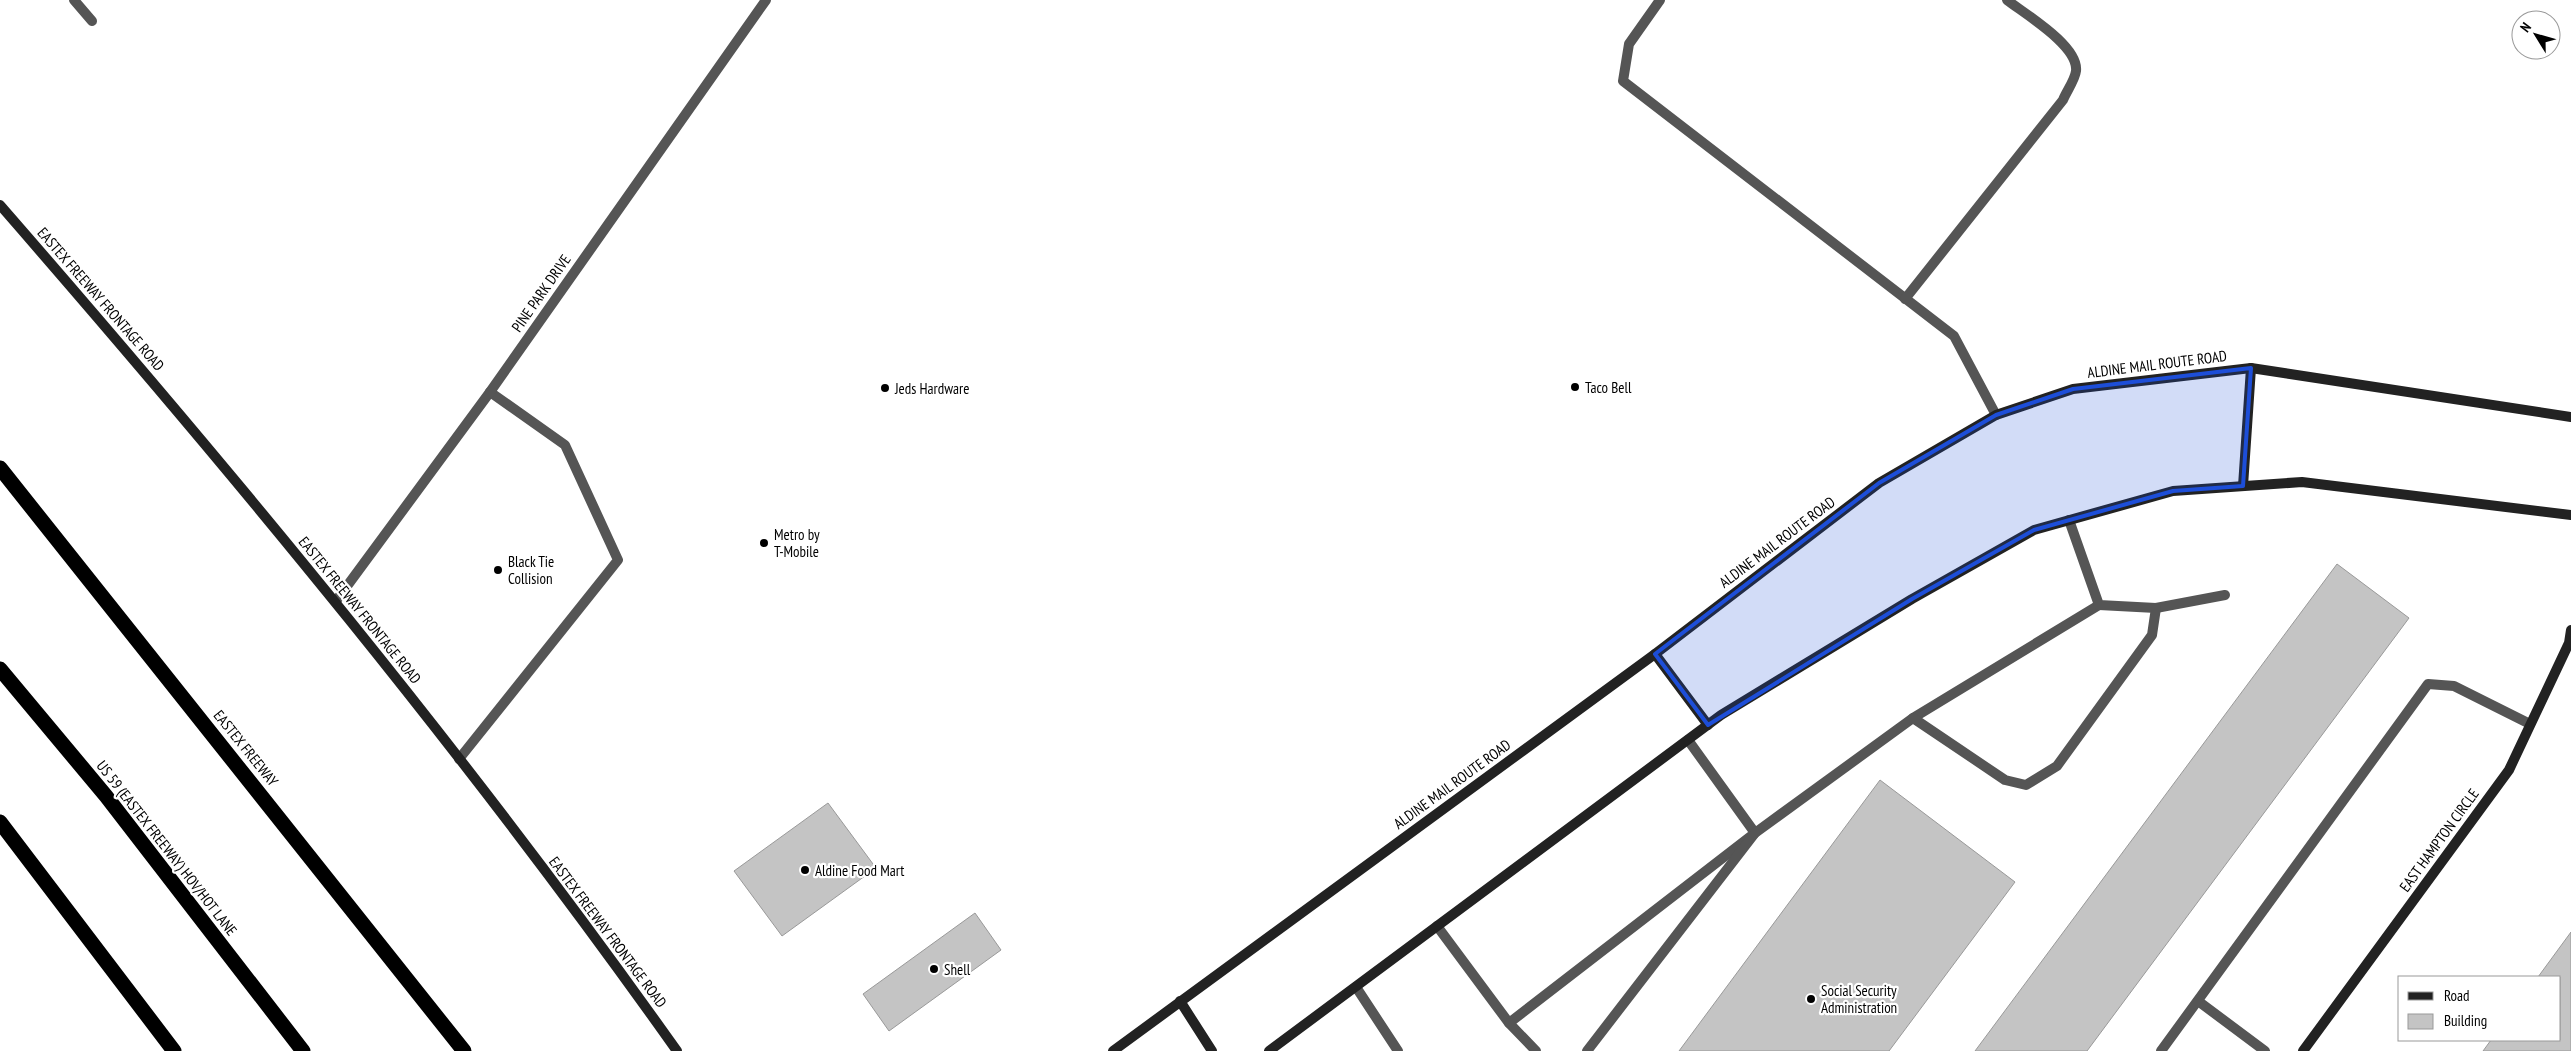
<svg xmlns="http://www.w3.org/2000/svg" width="2571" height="1051" font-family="'PT Sans Narrow',sans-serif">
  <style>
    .building { fill: #c4c4c4; stroke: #999 }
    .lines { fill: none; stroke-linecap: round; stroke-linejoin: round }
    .lane { stroke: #555; stroke-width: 10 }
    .street { stroke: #555; stroke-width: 10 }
    .secondary { stroke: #222; stroke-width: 10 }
    .highway { stroke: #000; stroke-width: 15 }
    .marked { fill: #1d4ed8; fill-opacity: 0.2; stroke: #1d4ed8; stroke-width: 4; stroke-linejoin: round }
    .poi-dot { fill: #000; stroke: #fff; stroke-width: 2 }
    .labels { text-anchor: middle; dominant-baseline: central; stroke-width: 4.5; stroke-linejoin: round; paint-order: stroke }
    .street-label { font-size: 15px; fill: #000; stroke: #fff }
    .poi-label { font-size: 15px; fill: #000; stroke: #fff; text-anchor: start }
  </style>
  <rect width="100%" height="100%" fill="#fff"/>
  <g class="building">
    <path d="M2337,564l72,54 -322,433h-112z"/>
    <path d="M1880,780l135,102 -126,169h-210z"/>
    <path d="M828,803l48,65 -94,68 -48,-65z"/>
    <path d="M975,913l26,37 -112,81 -26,-37z"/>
    <path d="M2571,932v119h-88l8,-11h69v-63h-22z"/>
  </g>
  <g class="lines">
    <g class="lane">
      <path d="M74,0l18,21"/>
      <path d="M1660,0l-31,44 -6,37 331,255 42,79"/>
      <path d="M1905,299l158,-199c3,-8 12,-20 13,-29 3,-25 -51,-57 -69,-71"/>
      <path d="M2156,608l69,-13"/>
      <path d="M1913,718l186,-113"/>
      <path d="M459,759l159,-199 -53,-115 -75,-53"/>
      <path d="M1437,926l72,97 246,-190 -67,-93"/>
      <path d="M1356,987l42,64"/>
      <path d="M2198,1001l67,50"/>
      <path d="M1509,1023l27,28"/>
      <path d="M1587,1051l168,-218 158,-115 92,62 21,5 31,-19 95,-131 4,-27 -57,-3 -30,-85"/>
      <path d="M2161,1051l267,-367 26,2 76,38"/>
    </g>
    <path class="street" d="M336,601l154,-209 276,-392"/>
    <g class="secondary">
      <path d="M0,205c237,272 468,551 677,846"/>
      <path d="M2243,486l8,-118"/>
      <path d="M1655,654l53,71"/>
      <path d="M1180,1001l32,50"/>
      <path d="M1113,1051l542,-397 224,-171 117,-68 77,-26 178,-21 320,49"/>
      <path d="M1269,1051l452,-336 191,-116 122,-69 139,-39 129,-9 269,33"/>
      <path d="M2303,1051l206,-281 60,-127 2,-13"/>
    </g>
    <g class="highway">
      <path d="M0,468l464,583"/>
      <path d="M0,669l106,127 197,255"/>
      <path d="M0,822l174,229"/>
    </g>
  </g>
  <path class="marked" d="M2251,368l-8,118 -70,5 -139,39 -122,69 -204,126 -53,-71 224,-171 117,-68 77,-26z"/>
  <g class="poi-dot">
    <circle cx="1575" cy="387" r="5"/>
    <circle cx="885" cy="388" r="5"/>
    <circle cx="764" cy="543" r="5"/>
    <circle cx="498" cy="570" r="5"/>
    <circle cx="805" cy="870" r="5"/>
    <circle cx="934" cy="969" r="5"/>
    <circle cx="1811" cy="999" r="5"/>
  </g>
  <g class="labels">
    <g class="street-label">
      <text transform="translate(541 293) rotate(-55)">PINE PARK DRIVE</text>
      <text transform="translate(101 299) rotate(49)">EASTEX FREEWAY FRONTAGE ROAD</text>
      <text transform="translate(2157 364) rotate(-7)">ALDINE MAIL ROUTE ROAD</text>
      <text transform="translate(1777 542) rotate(-37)">ALDINE MAIL ROUTE ROAD</text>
      <text transform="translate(360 610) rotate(51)">EASTEX FREEWAY FRONTAGE ROAD</text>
      <text transform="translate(246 748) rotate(51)">EASTEX FREEWAY</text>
      <text transform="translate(1452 784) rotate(-36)">ALDINE MAIL ROUTE ROAD</text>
      <text transform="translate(2439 840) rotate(-54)">EAST HAMPTON CIRCLE</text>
      <text transform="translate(167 848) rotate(52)">US 59 (EASTEX FREEWAY) HOV/HOT LANE</text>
      <text transform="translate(608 932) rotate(53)">EASTEX FREEWAY FRONTAGE ROAD</text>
    </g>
    <g class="poi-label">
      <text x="1585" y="387">Taco Bell</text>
      <text x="895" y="388">Jeds Hardware</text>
      <text x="774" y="534">Metro by<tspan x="774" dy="17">T-Mobile</tspan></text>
      <text x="508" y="561">Black Tie<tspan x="508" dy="17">Collision</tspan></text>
      <text x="815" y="870">Aldine Food Mart</text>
      <text x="944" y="969">Shell</text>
      <text x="1821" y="990">Social Security<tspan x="1821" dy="17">Administration</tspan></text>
    </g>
  </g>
  <rect x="2398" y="976" width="162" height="65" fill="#ffffff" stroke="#999999"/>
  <rect x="2408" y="992" width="25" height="8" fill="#222222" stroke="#999999"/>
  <text x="2444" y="1001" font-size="15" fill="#000000">Road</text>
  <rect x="2408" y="1014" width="25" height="15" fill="#c4c4c4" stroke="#999999"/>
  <text x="2444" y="1026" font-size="15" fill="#000000">Building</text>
  <g transform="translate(2536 35) rotate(307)"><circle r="24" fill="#ffffff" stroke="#999999"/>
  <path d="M0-4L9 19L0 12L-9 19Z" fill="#000000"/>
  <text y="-8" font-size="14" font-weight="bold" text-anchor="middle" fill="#000000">N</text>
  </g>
</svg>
